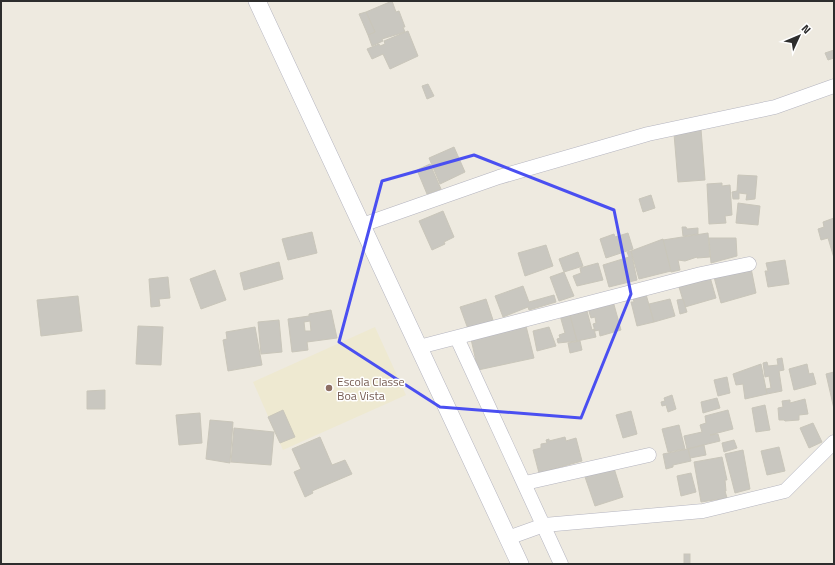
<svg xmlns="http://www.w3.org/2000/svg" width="835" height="565" font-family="'Titillium Web',sans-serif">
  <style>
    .education { fill: #eee9d1 }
    .building { fill: #c9c7c0; stroke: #c9c6ba; fill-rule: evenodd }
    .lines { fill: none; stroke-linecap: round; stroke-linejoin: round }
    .minor-casing { stroke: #b4b4bf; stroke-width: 15 }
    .tertiary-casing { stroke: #b4b4bf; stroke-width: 18 }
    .minor { stroke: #fff; stroke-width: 14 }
    .tertiary { stroke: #fff; stroke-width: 17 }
    .marked { fill: none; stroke: #4a4ff1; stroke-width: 3; stroke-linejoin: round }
    .education-dot { fill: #8d6e63; stroke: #fff; stroke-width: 1.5 }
    .labels { text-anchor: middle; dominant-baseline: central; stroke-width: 3; stroke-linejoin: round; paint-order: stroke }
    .education-label { font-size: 12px; fill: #785e54; stroke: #fff; text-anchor: start }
  </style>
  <rect width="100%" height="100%" fill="#eeeae0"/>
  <path class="education" d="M375,327l31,68 -123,55 -30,-68z"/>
  <g class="building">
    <path d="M392,1l4,11 3,-1 6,16h-2l2,5 -23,7 1,2 -11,5 -4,-11 7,-3 -9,-20z"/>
    <path d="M366,12l9,20 -7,3 -9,-21z"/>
    <path d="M408,31l10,25 -28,13 -7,-15 -11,5 -5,-10 12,-5 1,2 5,-2 -1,-3z"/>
    <path d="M834,50v8l-6,2 -3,-7z"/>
    <path d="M428,84l6,12 -7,3 -5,-13z"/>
    <path d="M701,129l4,51 -27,2 -4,-48z"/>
    <path d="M454,147l11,25 -25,12 -11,-26z"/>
    <path d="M430,164l11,25 -14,5 -10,-24z"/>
    <path d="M738,175l19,1 -2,23 -9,1 1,-6 -8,-1v6h-6l-1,-7 5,-1z"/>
    <path d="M722,183v3l8,-1 2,30 -7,1 1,7 -17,1 -2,-40z"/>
    <path d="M651,195l4,13 -12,4 -4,-13z"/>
    <path d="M738,203l22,3 -2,19 -22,-2z"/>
    <path d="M443,211l11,26 -10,5 1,2 -13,6 -13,-29z"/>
    <path d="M834,218v40l-6,-20 -7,2 -3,-11 6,-2 -1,-5z"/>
    <path d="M682,227h4l1,2 11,-1v6l-15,2z"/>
    <path d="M312,232l5,21 -29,7 -6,-21z"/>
    <path d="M628,233l5,16 -27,9 -6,-19 14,-5 1,3z"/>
    <path d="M708,233l2,24 -13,1v-1l-12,4 -7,-1 2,10 -9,2 -8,-32z"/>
    <path d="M709,238h27l1,18 -26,7z"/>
    <path d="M663,239l8,32 -32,8 -8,-28z"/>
    <path d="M546,245l7,21 -28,10 -7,-23z"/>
    <path d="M631,251l6,29 -28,7 -6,-22 26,-8 -2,-5z"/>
    <path d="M578,252l5,14 -19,6 -5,-13z"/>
    <path d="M785,260l4,24 -21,3 -3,-16h3l-2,-8z"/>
    <path d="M279,262l4,17 -39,11 -4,-17z"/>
    <path d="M598,263l5,17 -26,6 -4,-10 8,-3 -1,-5z"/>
    <path d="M751,268l5,25 -35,10 -7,-26z"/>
    <path d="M215,270l11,30 -25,9 -11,-30z"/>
    <path d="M564,272l10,24 -15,5 -9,-24z"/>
    <path d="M168,277l2,21 -11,1 1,7 -9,1 -2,-28z"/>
    <path d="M710,277l6,21 -31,9 -6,-20z"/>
    <path d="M523,286l6,16 25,-7 2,7 -27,8 -1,-3 -25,10 -8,-21z"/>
    <path d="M645,291l9,31 -17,4 -6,-24h3l-1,-4z"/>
    <path d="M78,296l4,35 -41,5 -4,-36z"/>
    <path d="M486,299l7,21 -25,9 -8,-22z"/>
    <path d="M670,299l5,17 -21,6 -5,-18z"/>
    <path d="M683,299l4,13 -7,2 -3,-14z"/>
    <path d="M613,301l8,29 -21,6 -1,-6 -4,1 -2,-7 3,-1 -1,-6 -4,1 -3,-10z"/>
    <path d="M569,309l8,32 -19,2 -1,-4 3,-1 -1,-3 6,-2 -6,-21z"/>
    <path d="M331,310l6,28 -30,4 1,8 -16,2 -4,-33 21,-3v-2zM310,321l1,10h-6l-1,-9z"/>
    <path d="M587,311l5,19 2,-1 2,8 -19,4 -7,-26z"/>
    <path d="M279,320l3,32 -21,2 -3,-32z"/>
    <path d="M138,326l25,1 -2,38 -25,-1z"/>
    <path d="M526,326l8,32 -56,12 -7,-31z"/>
    <path d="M255,327l7,38 -34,6 -5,-31 4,-1 -1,-7z"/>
    <path d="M549,327l7,19 -19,5 -4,-20z"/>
    <path d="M580,341l2,9 -12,3 -2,-10z"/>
    <path d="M782,358l2,12 -5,1 3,20 -15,3 -1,-5 5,-1 -2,-12 -4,1 -2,-14 4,-1 1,4 10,-1 -1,-6z"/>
    <path d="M761,364l6,30 -22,5 -2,-15 -7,1 -3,-11z"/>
    <path d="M807,364l2,10 4,-1 3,11 -22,6 -5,-21z"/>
    <path d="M834,372v37l-8,-35z"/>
    <path d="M727,377l3,16 -12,3 -4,-16z"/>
    <path d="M105,390v19h-18v-18z"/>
    <path d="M672,395l4,14 -8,3 -2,-7 -4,1 -1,-4 4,-1 -1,-3z"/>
    <path d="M717,398l3,10 -17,5 -2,-11z"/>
    <path d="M805,399l3,15 -9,1v5l-14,1 -1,-1h-5l-1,-12 5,-1 -1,-6 8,-1v3z"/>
    <path d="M765,405l5,25 -14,2 -4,-24z"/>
    <path d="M283,410l12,27 -15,6 -12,-26z"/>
    <path d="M728,410l5,19 -23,6 8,-1 2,7 -33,8 -3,-13 18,-4 -2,-7 6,-2 -1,-7z"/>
    <path d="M631,411l6,23 -14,4 -7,-23z"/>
    <path d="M200,413l2,30 -23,2 -3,-30z"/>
    <path d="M210,420l23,2 -3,41 -24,-4z"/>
    <path d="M813,423l9,19 -13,6 -9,-20z"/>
    <path d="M679,425l6,24 -17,3 -6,-23z"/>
    <path d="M234,428l40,4 -3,33 -40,-3z"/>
    <path d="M320,437l12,28 13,-5 7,14 -40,17 1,2 -8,4 -11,-25 7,-3 -9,-20z"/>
    <path d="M565,437l1,4 10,-3 6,23 -43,12 -6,-23 8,-2v-4l6,-1 -1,-3 3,-1v2z"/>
    <path d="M734,440l3,8 -13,4 -2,-9z"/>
    <path d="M704,445l2,10 -16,3 -2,-9z"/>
    <path d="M779,447l6,24 -18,4 -6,-24z"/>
    <path d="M688,449l3,12 -18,4v2l-7,2 -3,-15z"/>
    <path d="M743,450l7,39 -15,4 -10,-39z"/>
    <path d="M722,457l5,23h-2l1,11h-1l2,7 -26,4 -7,-40z"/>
    <path d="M613,465l10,32 -28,9 -11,-32z"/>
    <path d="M691,473l5,19 -15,4 -4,-20z"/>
    <rect x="684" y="554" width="6" height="10"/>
  </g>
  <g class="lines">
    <defs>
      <g id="minor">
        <path d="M362,225l137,-48 149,-43 127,-27 59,-21"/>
        <path d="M457,338l104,226"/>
        <path d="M419,347l282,-73 48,-10"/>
        <path d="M525,483l124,-28"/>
        <path d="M508,538l36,-13 159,-14 82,-20 49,-49"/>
      </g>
      <path id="tertiary" d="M257,1l263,563"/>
    </defs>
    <use href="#minor" class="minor-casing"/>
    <use href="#tertiary" class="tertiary-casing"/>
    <use href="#minor" class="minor"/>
    <use href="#tertiary" class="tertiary"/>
  </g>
  <path class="marked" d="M474,155l140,55 17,84 -50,124 -141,-11 -101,-65 43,-161z"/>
  <circle class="education-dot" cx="329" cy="388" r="4"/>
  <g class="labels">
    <g class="education-label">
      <text x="337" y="381">Escola Classe<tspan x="337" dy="14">Boa Vista</tspan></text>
    </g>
  </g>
  <rect width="835" height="565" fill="none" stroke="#2d2d2d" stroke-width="4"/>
  <g transform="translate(799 36) rotate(46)" stroke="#ffffff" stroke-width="3" paint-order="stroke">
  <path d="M0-3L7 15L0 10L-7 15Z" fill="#2d2d2d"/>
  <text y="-6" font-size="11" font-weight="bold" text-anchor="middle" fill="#2d2d2d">N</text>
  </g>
</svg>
